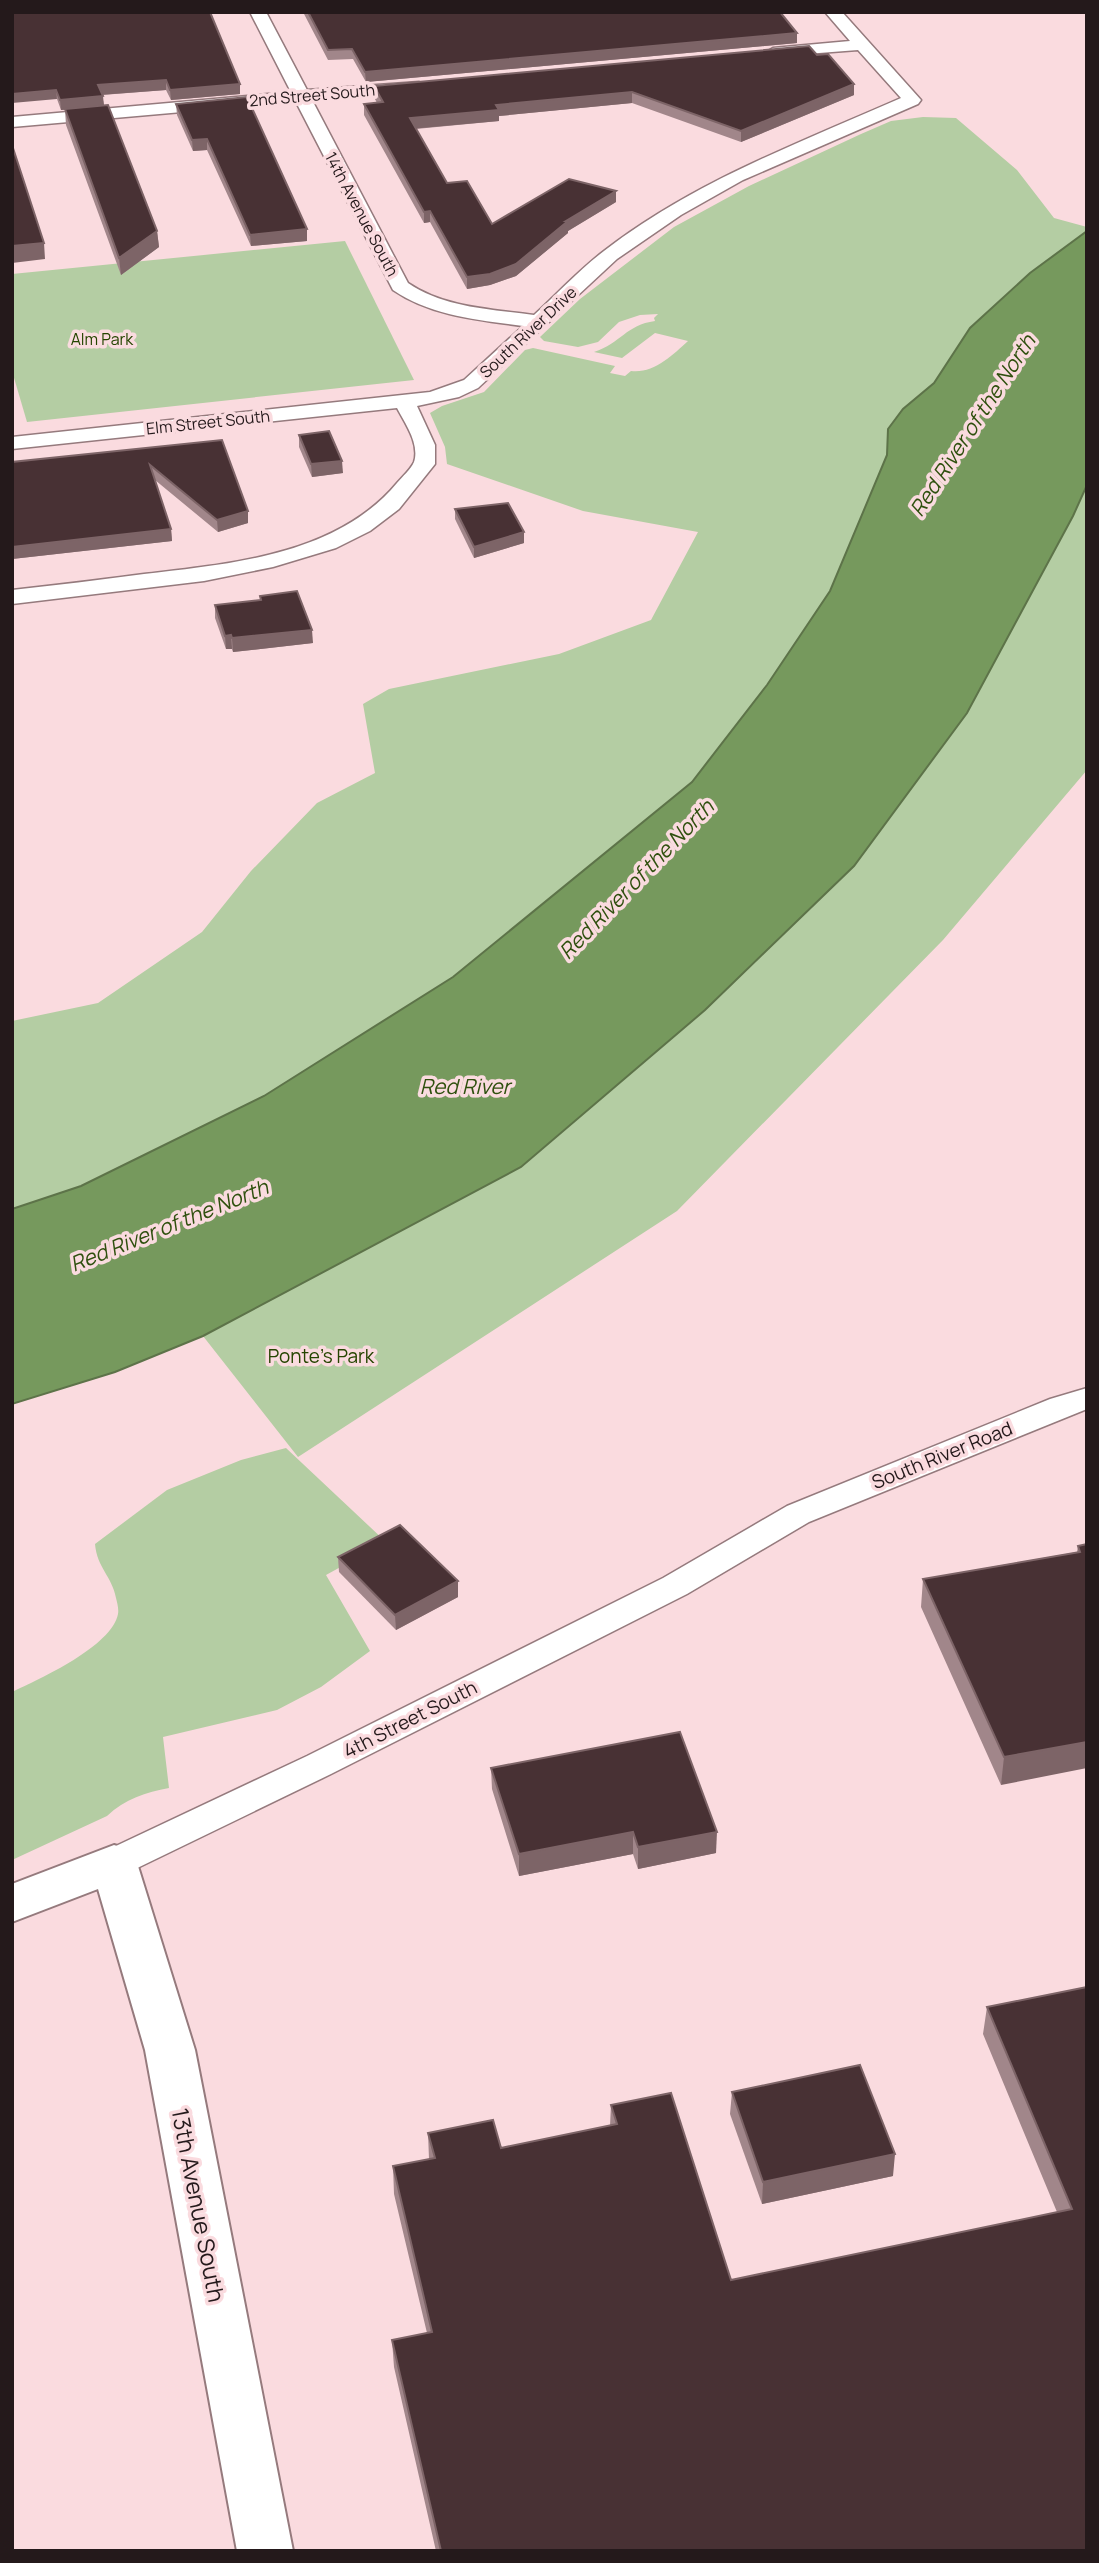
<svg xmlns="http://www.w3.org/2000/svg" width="1099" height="2563" font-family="Manrope,sans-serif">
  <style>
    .green { fill: #b4cda3 }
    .water { fill: #76995d; stroke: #5d7349; stroke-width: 2 }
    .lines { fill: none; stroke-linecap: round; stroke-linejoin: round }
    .street-casing { stroke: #957a7d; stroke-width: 3 }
    .secondary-casing { stroke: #957a7d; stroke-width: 4 }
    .street { fill: #fff; fill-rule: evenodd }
    .secondary { fill: #fff; fill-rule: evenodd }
    .wall { fill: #a1868a }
    .shaded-wall { fill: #7d6467 }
    .building { fill: #483134; stroke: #7d6467; stroke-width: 2 }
    .labels { text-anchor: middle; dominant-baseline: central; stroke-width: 7; stroke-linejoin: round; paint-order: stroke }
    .far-street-label { font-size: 16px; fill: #24191b; stroke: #fadbdf }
    .far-park-label { font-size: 16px; fill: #254500; stroke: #fadbdf }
    .park-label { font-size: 19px; fill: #254500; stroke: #fadbdf }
    .street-label { font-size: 19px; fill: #24191b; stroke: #fadbdf }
    .water-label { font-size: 21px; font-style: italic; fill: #2f500e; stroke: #fadbdf }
    .near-street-label { font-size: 23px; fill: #24191b; stroke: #fadbdf }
  </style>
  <rect width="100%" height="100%" fill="#fadbdf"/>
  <g class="green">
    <path d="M923,117l33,1 61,52 37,48 33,9v4l-57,42 -60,55 -36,55 -31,26 -15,20v26l-58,136 -63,94 -75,97 -239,195 -189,119 -183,90 -69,23v-188l86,-18 104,-71 49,-61 66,-68 58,-30 -12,-69 26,-15 170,-35 92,-34 47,-88 -115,-21 -136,-47 -2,-17 -15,-34 12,-7 42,-14 41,-42 8,-2 82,18 -5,7 15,3 6,-5c22,3 42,-16 57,-30l-33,-8 -33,25 -28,-6c27,-9 32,-27 61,-31l-1,-3 4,-4 -18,1 -21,7 -21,20 -20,5 -34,-6 -4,-4 40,-38 94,-72 75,-41 112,-52 30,-13z"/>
    <path d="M345,241l69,139 -387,42 -15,-51v-97z"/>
    <path d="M1087,485v285l-144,170 -266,271 -379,246 -95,-121 318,-169 333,-301 113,-153 106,-197z"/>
    <path d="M286,1448l100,94 -60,33 44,76 -49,36 -44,23 -114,27 6,51c-23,4 -44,11 -62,28l-95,44v-168c28,-13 100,-46 106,-78 1,-5 -1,-12 -2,-16 -4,-22 -19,-30 -21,-54l72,-54 74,-30z"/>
  </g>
  <path class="water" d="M1087,231v254l-14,31 -106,197 -113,153 -149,144 -184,157 -318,169 -88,36 -103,32v-195l69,-23 183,-90 189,-119 239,-195 75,-97 63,-94 57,-136 1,-26 15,-20 31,-26 36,-55 60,-55z"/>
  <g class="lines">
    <defs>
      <g id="street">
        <path d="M250,12h16l41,78 112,-8 3,4 -3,4 -6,1 -101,9 96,183c37,25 82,26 126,32 23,-21 45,-45 70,-64 89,-69 195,-108 297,-153l-43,-48 -91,7 -2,-4 8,-5 77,-7 -25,-29h17l79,88 -3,4 -175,76 -62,35 -64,44 -139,129 -19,9 -42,9 18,39v19l-36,45 -29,22 -34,17 -63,19 -69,14 -192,23v-14c44,-5 88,-10 132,-16 87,-10 193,-19 253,-91 5,-6 14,-14 17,-21 6,-18 -9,-39 -17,-54l-385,41v-12l418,-45 34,-12 59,-54c-45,-6 -92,-10 -130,-36l-97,-188 -284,25v-10l279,-25z"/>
        <path d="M1087,1388v21l-278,113 -122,72 -356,180 -204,99 -13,4 -13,-4 -5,-10 5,-10 206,-97 356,-178 124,-72 263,-107z"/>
      </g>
      <path id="secondary" d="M114,1845l16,5 7,13 58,187 98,501h-56l-92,-501 -47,-161 -86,33v-38z"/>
    </defs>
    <use href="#street" class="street-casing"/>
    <use href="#secondary" class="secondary-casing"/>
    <use href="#street" class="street"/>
    <use href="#secondary" class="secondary"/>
  </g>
  <g class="wall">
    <path d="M12,12l228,72v10l-69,6 -5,-10 -64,5 2,10 53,126 2,16 -38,28 -55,-150 -1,-15h-4l-4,-11z"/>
    <path d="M303,12h477l17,31 -431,39 -13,-23 -25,1z"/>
    <path d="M817,55l37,29v11l-113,47 -109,-39 -133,13v5l-83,8 31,54 45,41 124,-22 -48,29v2l-52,43 -26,9 -23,4 -37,-67 -6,1 -60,-108v-11l13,-1 -3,-6v-11z"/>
    <path d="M176,104l131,137 -56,5 -44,-96 -14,1 -16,-36z"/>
    <path d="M299,435l44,38 -31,4 -13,-30z"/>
    <path d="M222,440l26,71v12l-30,9 -63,-52 16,49 1,12 -160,18v-97z"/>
    <path d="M455,509l69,23v11l-50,15 -19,-39z"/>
    <path d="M260,596l53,47 -80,9 -1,-3h-6l-11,-31v-13l45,-5z"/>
    <path d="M1087,1544l-86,241 -80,-178 2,-28 154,-27 1,-6z"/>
    <path d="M338,1557l120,24v16l-62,33 -57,-58z"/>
    <path d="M491,1768l225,85 -78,16 -5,-15 -114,22 -27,-87z"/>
    <path d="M1087,1987v564h-651l-42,-184 -2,-27 35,-7 -33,-139 -1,-28 36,-7 -1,-26 73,15 109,-22 1,-21 120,175 326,-68 -74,-178 4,-27z"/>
    <path d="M732,2092l161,84 -131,28 -32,-90z"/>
  </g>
  <g class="shaded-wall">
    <path d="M797,33v10l-431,39 -1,-10z"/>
    <path d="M166,80v10l-67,5 -1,-10z"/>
    <path d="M240,84v10l-69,6 -1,-10z"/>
    <path d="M854,84v11l-113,47v-11z"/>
    <path d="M56,90l1,9 -45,4v-9z"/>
    <path d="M632,92v11l-133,13v5l-89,8v-11l86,-13z"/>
    <path d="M103,96l1,10 -43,4 -1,-10z"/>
    <path d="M207,139v11l-14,1 -1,-11z"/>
    <path d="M616,191v11l-48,29v2l-52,43 -26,9 -23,4v-12l99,-56z"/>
    <path d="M430,211v11l-6,1v-11z"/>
    <path d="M307,229v12l-56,5 -1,-11z"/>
    <path d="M157,231l2,16 -38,28 -2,-17z"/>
    <path d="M44,243l1,16 -33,4v-17z"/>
    <path d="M342,461l1,12 -31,4 -1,-13z"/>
    <path d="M248,511v12l-30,9 -1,-12z"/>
    <path d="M171,529l1,12 -160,18v-12z"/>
    <path d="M524,532v11l-50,15v-11z"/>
    <path d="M312,630l1,13 -80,9 -1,-14z"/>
    <path d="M231,635l1,14h-6l-1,-13z"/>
    <path d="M458,1581v16l-62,33 -1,-15z"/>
    <path d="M1087,1742v26l-86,17 3,-28z"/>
    <path d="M633,1832v22l-114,22v-22z"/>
    <path d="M717,1832l-1,21 -78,16v-22z"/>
    <path d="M895,2154l-2,22 -131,28 1,-22z"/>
  </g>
  <g class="building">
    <path d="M12,12h198l30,72 -70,6 -4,-10 -68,5 5,11 -43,4 -4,-10 -44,4z"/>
    <path d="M308,12h472l17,21 -432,39 -13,-23 -24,1z"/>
    <path d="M809,46l8,9 11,-1 26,30 -113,47 -109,-39 -136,13 3,5 -89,8 37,65 20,-2 25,43 77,-45 47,12 -50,30h2l-52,43 -26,10 -23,3 -37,-66 -6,1 -60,-108 19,-2 -9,-16z"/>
    <path d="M247,97l60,132 -57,6 -43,-96 -15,1 -16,-36z"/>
    <path d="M108,105l49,126 -38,27 -54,-149z"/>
    <path d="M12,145l32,98 -32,3z"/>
    <path d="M329,431l13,30 -31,3 -12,-29z"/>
    <path d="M222,440l26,71 -31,9 -67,-55 21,64 -159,18v-85z"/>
    <path d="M508,503l16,29 -50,15 -19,-38z"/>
    <path d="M297,591l15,39 -80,8 -1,-3 -6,1 -10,-31 46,-5 -1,-4z"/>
    <path d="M400,1525l58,56 -63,34 -57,-58z"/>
    <path d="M1087,1544v198l-83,15 -81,-178 157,-27 -2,-6z"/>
    <path d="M680,1732l37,100 -79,15 -5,-15 -114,22 -28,-86z"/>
    <path d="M1087,1987v564h-646l-49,-211 40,-8 -39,-166 42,-8 -7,-25 65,-13 8,28 116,-24 -6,-19 60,-12 60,187 341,-71 -85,-202z"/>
    <path d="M860,2065l35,89 -132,28 -31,-90z"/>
  </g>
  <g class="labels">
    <g class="far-street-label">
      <text transform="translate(312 95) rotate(-5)">2nd Street South</text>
      <text transform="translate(362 214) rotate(62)">14th Avenue South</text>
      <text transform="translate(528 332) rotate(-43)">South River Drive</text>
      <text transform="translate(208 422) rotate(-6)">Elm Street South</text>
    </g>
    <g class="far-park-label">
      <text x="102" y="339">Alm Park</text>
    </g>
    <g class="park-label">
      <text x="321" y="1356">Ponte's Park</text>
    </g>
    <g class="street-label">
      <text transform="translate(942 1455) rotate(-22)">South River Road</text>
      <text transform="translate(410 1719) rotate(-27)">4th Street South</text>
    </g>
    <g class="water-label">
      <text transform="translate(972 425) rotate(-57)">Red River of the North</text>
      <text transform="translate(636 879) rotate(-46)">Red River of the North</text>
      <text x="465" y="1086">Red River</text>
      <text transform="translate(169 1225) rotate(-22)">Red River of the North</text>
    </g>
    <g class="near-street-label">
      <text transform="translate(199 2205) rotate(79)">13th Avenue South</text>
    </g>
  </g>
  <rect width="1099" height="2563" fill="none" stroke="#24191b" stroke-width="28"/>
</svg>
